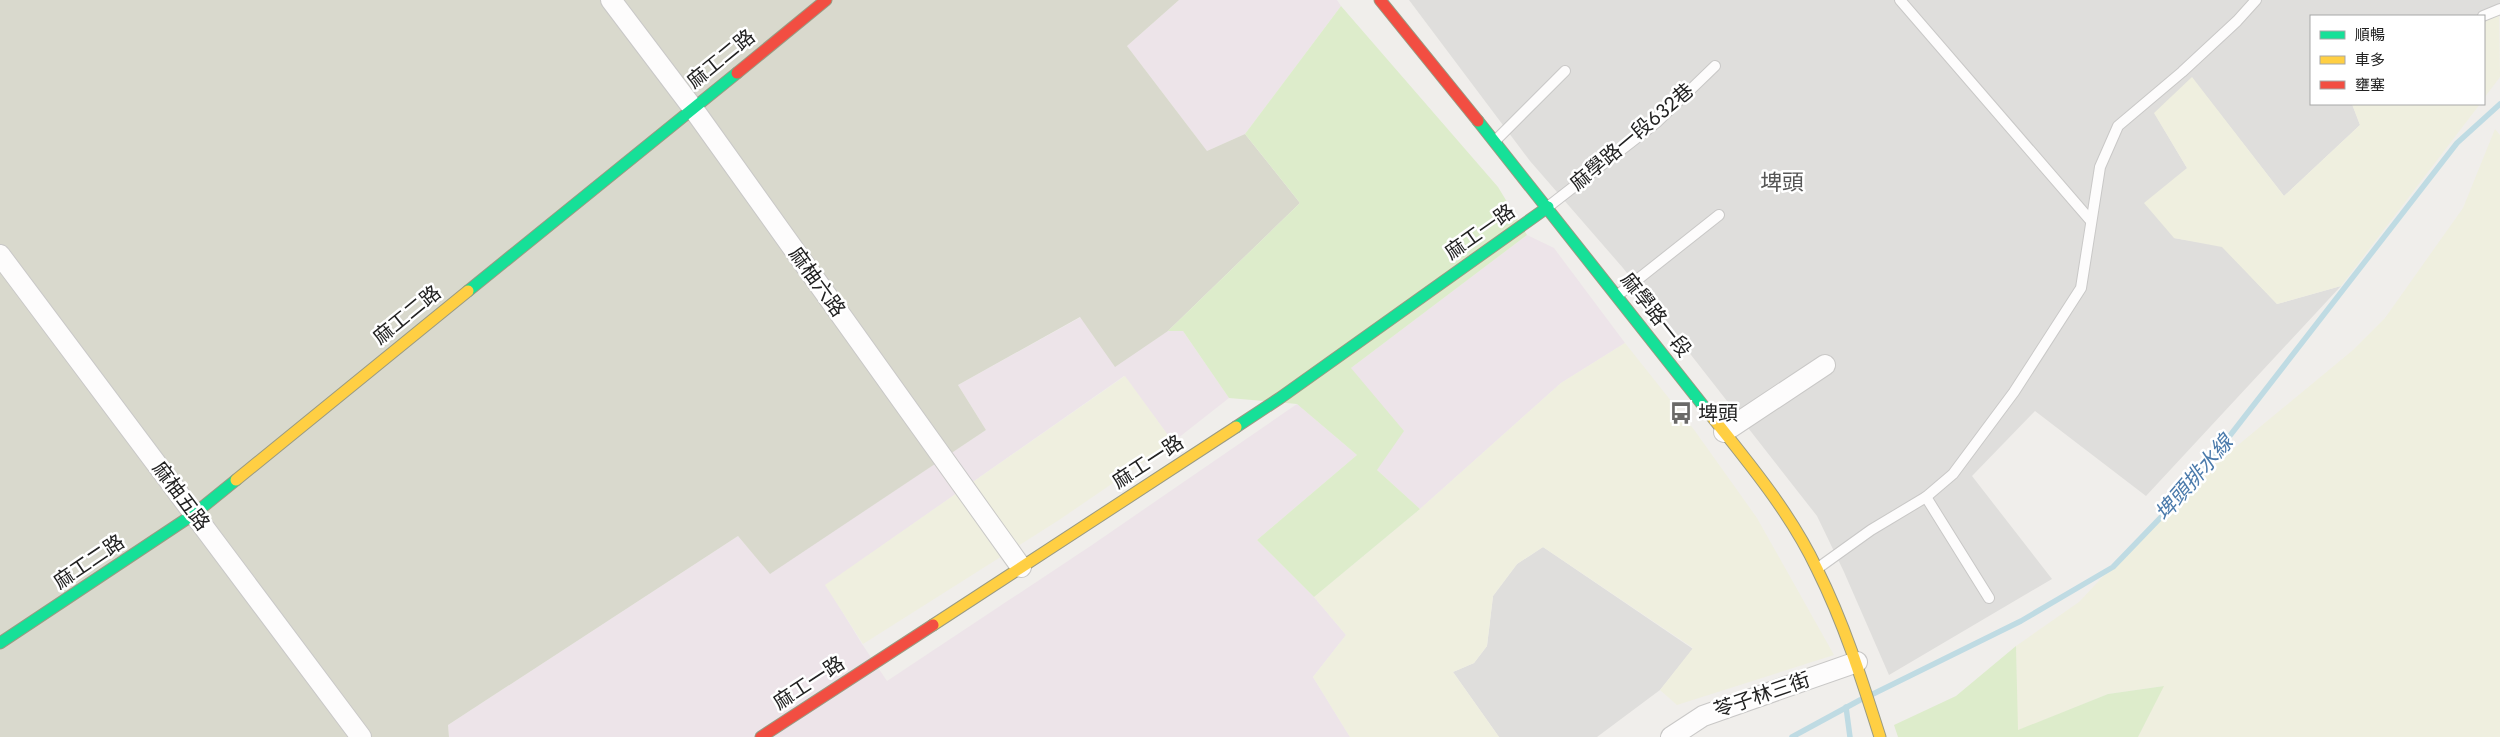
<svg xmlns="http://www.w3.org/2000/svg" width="2500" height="737" font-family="Jost,'Noto Sans TC',sans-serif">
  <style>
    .residential { fill: #dfdedc }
    .industrial { fill: #ede4e9 }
    .construction { fill: #d9d9cd }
    .farmland { fill: #efefdf }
    .grass { fill: #ddeccb }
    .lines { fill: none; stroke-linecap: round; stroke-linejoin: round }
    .stream { stroke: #bfdbe3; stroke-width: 5.5 }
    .lane-casing { stroke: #c9c8c7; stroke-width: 12 }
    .street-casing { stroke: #c9c8c7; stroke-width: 22 }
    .fast-casing { stroke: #999a82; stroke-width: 13 }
    .slow-casing { stroke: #999a82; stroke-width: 13 }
    .jam-casing { stroke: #999a82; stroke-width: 13 }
    .lane { stroke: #fdfcfc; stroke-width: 10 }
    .street { stroke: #fdfcfc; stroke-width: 20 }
    .fast { stroke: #16e098; stroke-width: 11 }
    .slow { stroke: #ffcf43; stroke-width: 11 }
    .jam { stroke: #f24e42; stroke-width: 11 }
    .labels { text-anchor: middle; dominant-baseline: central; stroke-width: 5; stroke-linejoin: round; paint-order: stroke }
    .street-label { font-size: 20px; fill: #222; stroke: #fff }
    .poi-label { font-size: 20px; fill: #222; stroke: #fff; text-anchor: start }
    .water-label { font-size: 21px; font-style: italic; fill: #4a7aab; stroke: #fff }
    .quarter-label { font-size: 22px; fill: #555; stroke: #fff }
  </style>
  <rect width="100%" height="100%" fill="#f0eeeb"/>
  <g class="residential">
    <path d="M1409,0h1091v17l-1,-4 -15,3h-173v88h41l8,21 -76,71 -92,-118 -37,36 32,54 -13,70 48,8 55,58 64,-18 -195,210 -111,-85 -63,65 80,103 -163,96 -45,-103 -27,-56 -194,-248 -93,-107z"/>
    <path d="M1543,547l150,102 -33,41 -63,47h-98l-46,-65 21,-9 13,-17 6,-50 24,-32z"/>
  </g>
  <g class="industrial">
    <path d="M1179,0h158l4,6 -96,128 -38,17 -80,-105z"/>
    <path d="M1527,235l27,13 71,95 -64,40 -141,126 -43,-39 -26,-102z"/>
    <path d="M1081,317l34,49 53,-35h15l46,67 -56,44 -49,-66 -298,209 36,59 25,37 205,-136 205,-141 60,51 -100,85 57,57 32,38 -33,42 37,60h-901l-1,-12 290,-189 32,37 216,-143 -28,-45z"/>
  </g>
  <path class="construction" d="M0,0h1179l-52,46 80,105 38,-17 55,69 -132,128 -53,36 -35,-50 -122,68 28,45 -216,144 -32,-38 -290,189 1,12h-449z"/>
  <g class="farmland">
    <path d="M2499,13l1,64 -16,21v-81z"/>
    <path d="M2192,77l92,119 76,-71 -8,-21h128l-139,182 -64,18 -55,-57 -48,-9 -30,-35 43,-35 -33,-55z"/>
    <path d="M2495,129l5,6v602h-362l25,-51 -55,8 -91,37 -1,-85 63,-44 106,-113 168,-139 32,-32 78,-110z"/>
    <path d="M1625,343l70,88 62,87 77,137 -157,50 -17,-15 33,-42 -150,-101 -26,17 -24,32 -6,50 -13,17 -21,9 46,65h-149l-37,-60 33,-42 -32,-38 106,-88 141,-126z"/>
    <path d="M1125,376l48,66 -114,78 -196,124 -38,-59z"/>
  </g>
  <g class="grass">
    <path d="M1341,6l157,181 29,48 -176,133 53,63 -27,39 43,39 -106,88 -57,-57 100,-85 -60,-51 -68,-6 -46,-67h-15l132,-128 -55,-69z"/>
    <path d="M2016,646l2,84 90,-36 56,-8 -26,51h-240l-4,-12 62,-29z"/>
  </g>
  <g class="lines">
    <g class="stream">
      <path d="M1873,694l148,-73 92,-54 77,-80 267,-344 43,-39"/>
      <path d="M1846,707l4,30"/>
      <path d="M1792,737l68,-37"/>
    </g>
    <defs>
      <g id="lane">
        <path d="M1900,0l191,221"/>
        <path d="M2483,16l17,-7"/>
        <path d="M1495,141l70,-70"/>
        <path d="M1549,206l108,-84 58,-56"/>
        <path d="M1618,295l101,-80"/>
        <path d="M1926,497l63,101"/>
        <path d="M1818,568l53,-38 55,-33 27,-23 61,-82 67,-104 19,-121 18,-41 64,-54 55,-51 19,-21"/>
      </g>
      <g id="street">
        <path d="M611,0l81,107 329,460"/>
        <path d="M0,255l361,482"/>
        <path d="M1724,432l101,-67"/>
        <path d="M1671,737l32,-21 154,-54"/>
      </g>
      <g id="fast">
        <path d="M1478,121l231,292"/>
        <path d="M468,291l269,-218"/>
        <path d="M1236,427l44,-29 268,-191"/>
        <path d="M0,643l194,-129 42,-34"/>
      </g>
      <g id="slow">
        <path d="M1709,413c39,49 81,99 108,156 27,54 45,111 63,168"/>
        <path d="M236,480l232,-189"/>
        <path d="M933,625l303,-198"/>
      </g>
      <g id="jam">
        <path d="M1380,0l98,121"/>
        <path d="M737,73l89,-73"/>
        <path d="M761,737l172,-112"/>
      </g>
    </defs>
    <use href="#lane" class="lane-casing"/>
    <use href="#street" class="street-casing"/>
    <use href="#fast" class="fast-casing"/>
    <use href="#slow" class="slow-casing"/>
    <use href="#jam" class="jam-casing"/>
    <use href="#lane" class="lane"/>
    <use href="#street" class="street"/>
    <use href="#fast" class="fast"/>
    <use href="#slow" class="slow"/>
    <use href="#jam" class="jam"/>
  </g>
  <defs>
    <symbol id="bus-bare" viewBox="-9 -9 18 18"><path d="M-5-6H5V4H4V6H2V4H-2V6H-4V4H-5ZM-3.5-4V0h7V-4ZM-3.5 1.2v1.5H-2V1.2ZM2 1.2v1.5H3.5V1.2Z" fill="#6a6968" stroke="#fff" stroke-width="2.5" paint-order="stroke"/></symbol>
  </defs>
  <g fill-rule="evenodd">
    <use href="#bus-bare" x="1665" y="397" width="32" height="32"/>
  </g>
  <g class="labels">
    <g class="street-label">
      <text transform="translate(721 59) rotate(-39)">麻工二路</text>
      <text transform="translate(1632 137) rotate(-40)">麻學路一段632巷</text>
      <text transform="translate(1480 232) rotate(-35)">麻工一路</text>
      <text transform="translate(817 282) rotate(54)">麻柚六路</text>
      <text transform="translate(407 315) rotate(-39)">麻工二路</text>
      <text transform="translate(1656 315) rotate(52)">麻學路一段</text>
      <text transform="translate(1148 462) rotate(-33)">麻工一路</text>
      <text transform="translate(181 496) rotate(53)">麻柚五路</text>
      <text transform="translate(89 562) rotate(-34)">麻工二路</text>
      <text transform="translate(809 683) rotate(-33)">麻工一路</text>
      <text transform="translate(1762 695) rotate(-19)">苓子林三街</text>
    </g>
    <g class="poi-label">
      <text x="1698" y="413">埤頭</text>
    </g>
    <g class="water-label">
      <text transform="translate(2194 478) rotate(-49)">埤頭排水線</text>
    </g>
    <g class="quarter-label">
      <text x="1782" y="182">埤頭</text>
    </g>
  </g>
  <rect x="2310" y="15" width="175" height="90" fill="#ffffff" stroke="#a7a7a7"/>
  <rect x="2320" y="31" width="25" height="8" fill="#16e098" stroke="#a7a7a7"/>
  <text x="2355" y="40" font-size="15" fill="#222222">順暢</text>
  <rect x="2320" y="56" width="25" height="8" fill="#ffcf43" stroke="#a7a7a7"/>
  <text x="2355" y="65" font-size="15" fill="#222222">車多</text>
  <rect x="2320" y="81" width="25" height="8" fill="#f24e42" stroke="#a7a7a7"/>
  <text x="2355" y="90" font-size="15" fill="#222222">壅塞</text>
</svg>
